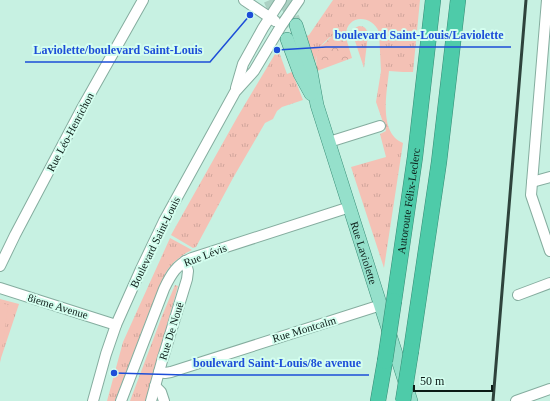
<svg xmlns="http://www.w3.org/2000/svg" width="550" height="401" font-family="Georgia,serif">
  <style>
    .grass { fill: url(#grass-tufts) }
    .forest { fill: url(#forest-crowns) }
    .pitch { fill: #f4c1b5 }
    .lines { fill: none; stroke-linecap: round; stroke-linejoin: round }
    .major-tunnel { stroke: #abd1c3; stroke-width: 13; stroke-dasharray: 13 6; stroke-linecap: butt }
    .minor-casing { stroke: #85ad9f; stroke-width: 12 }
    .major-casing { stroke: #378d76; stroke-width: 14 }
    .highway-casing { stroke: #378d76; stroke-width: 16 }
    .minor { stroke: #fff; stroke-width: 10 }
    .major { stroke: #95e0cb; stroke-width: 13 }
    .highway { stroke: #4ecba9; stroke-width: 15 }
    .rail { stroke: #2e433c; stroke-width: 3 }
    .highway-bridge-casing { stroke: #378d76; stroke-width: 16; stroke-linecap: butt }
    .highway-bridge { stroke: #4ecba9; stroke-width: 15 }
    .labels { text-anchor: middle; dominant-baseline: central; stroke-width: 4; stroke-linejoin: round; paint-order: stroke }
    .street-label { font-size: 11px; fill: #0b1b16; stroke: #d4feef }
    .leader { fill: none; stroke: #1d4ed8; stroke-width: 1.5 }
    .callout-dot { fill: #1d4ed8; stroke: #d4feef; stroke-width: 1.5 }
    .callout-label { font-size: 12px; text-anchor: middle; font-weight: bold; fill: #1d4ed8; stroke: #d4feef; stroke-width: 4; stroke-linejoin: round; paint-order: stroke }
  </style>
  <defs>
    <pattern id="grass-tufts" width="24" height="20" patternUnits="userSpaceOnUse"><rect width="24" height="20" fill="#f4c1b5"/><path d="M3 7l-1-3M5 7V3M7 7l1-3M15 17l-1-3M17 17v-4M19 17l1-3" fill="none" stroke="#d0a59b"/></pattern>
    <pattern id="forest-crowns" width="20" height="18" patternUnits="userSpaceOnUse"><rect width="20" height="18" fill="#f4c1b5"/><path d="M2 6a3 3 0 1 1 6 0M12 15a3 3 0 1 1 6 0" fill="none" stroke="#d0a59b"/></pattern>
  </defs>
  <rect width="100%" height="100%" fill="#c7f1e2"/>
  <g class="grass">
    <path d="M333,0h87l-7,72h-10l-14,-1c-2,21 -11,62 14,72l-19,125 -33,-101 35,-10 -6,-23 6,-3 -10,-29 5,-31 -2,-39c-8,-19 -35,-17 -33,6l-3,-3 -13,2c-3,3 -7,6 -9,9 -3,5 -5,12 -6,17l-8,-27 2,-1z"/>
    <path d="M359,26c6,0 8,3 9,9l-4,33 -11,-33c0,-5 1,-7 6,-9z"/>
    <path d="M278,49l9,25 5,-2 11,28 -21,7 -5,4 -4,8 -8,4 -32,55 -37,69 -3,1 -22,-13 67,-119z"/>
    <path d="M170,238l22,12 -6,3 -12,9 -6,7 -3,5 -19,46 -31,81h-8l16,-59z"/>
    <path d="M175,285l3,1 -32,115h-16l32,-85z"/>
    <path d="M0,299l19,5 -19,57z"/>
  </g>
  <path class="forest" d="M336,34l7,1 3,3 6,20 -35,13c-1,-8 -2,-18 4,-25 1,-1 3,-2 5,-4 4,-4 4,-5 10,-8z"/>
  <path class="pitch" d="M0,303l8,2 -8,58z"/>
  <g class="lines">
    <g class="major-tunnel">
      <path d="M270,0l17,39"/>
      <path d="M285,0l10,23"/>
    </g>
    <defs>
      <g id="minor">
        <path d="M244,0l31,21"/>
        <path d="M547,0l-16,195 19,56"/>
        <path d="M236,88l7,-24 20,-36 18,-28"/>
        <path d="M329,142l51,-16"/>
        <path d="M532,182l18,-5"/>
        <path d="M0,266l15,-31 66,-125 62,-110"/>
        <path d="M0,288l116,37"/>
        <path d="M518,295l32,-12"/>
        <path d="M159,372l6,1 6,-1 210,-67"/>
        <path d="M155,386l6,6 3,9"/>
        <path d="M93,401l13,-47 10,-29 25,-56 23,-48 71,-129 19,-21 27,-45 18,-26"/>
        <path d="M121,401l43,-112c7,-15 13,-25 28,-31l158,-51"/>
        <path d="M151,401l11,-40 25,-82 1,-8 -3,-10"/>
        <path d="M516,401l34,-12"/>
      </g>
      <g id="major">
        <path id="s1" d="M296,25l15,47 6,33 94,296"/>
        <path d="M287,39l13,35 11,20"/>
      </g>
      <g id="highway">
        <path id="s2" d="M394,301l21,-144 18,-157"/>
        <path d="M411,351l28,-189 19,-162"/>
        <path d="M378,401l7,-40"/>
      </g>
    </defs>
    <use href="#minor" class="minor-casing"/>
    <use href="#major" class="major-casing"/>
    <use href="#highway" class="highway-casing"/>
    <use href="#minor" class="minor"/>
    <use href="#major" class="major"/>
    <use href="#highway" class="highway"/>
    <path class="rail" d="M493,401l33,-401"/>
    <defs>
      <g id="highway-bridge">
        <path d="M385,361l9,-60"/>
        <path d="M403,401l8,-50"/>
      </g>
    </defs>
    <use href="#highway-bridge" class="highway-bridge-casing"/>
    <use href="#highway-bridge" class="highway-bridge"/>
  </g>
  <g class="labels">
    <g class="street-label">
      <text transform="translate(70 132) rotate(-62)">Rue Léo-Henrichon</text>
      <text stroke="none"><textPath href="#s2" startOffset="101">Autoroute Félix-Leclerc</textPath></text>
      <text transform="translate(155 242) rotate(-64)">Boulevard Saint-Louis</text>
      <text stroke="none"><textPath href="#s1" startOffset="238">Rue Laviolette</textPath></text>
      <text transform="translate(205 255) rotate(-21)">Rue Lévis</text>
      <text transform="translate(58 306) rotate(17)">8ieme Avenue</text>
      <text transform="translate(304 329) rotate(-17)">Rue Montcalm</text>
      <text transform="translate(171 331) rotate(-73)">Rue De Nouë</text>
    </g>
  </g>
  <path class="leader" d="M277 50L326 47H511M250 15L210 62H25M114 373L185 375H369"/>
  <g class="callout-dot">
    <circle cx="277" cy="50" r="4"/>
    <circle cx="250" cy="15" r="4"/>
    <circle cx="114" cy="373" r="4"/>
  </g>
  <g class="callout-label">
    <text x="419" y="39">boulevard Saint-Louis/Laviolette</text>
    <text x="118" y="54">Laviolette/boulevard Saint-Louis</text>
    <text x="277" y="367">boulevard Saint-Louis/8e avenue</text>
  </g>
  <path d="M414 385v6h78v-6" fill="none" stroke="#0b1b16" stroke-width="2"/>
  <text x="420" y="385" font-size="12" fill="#0b1b16" stroke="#d4feef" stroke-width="3" paint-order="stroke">50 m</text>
</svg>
